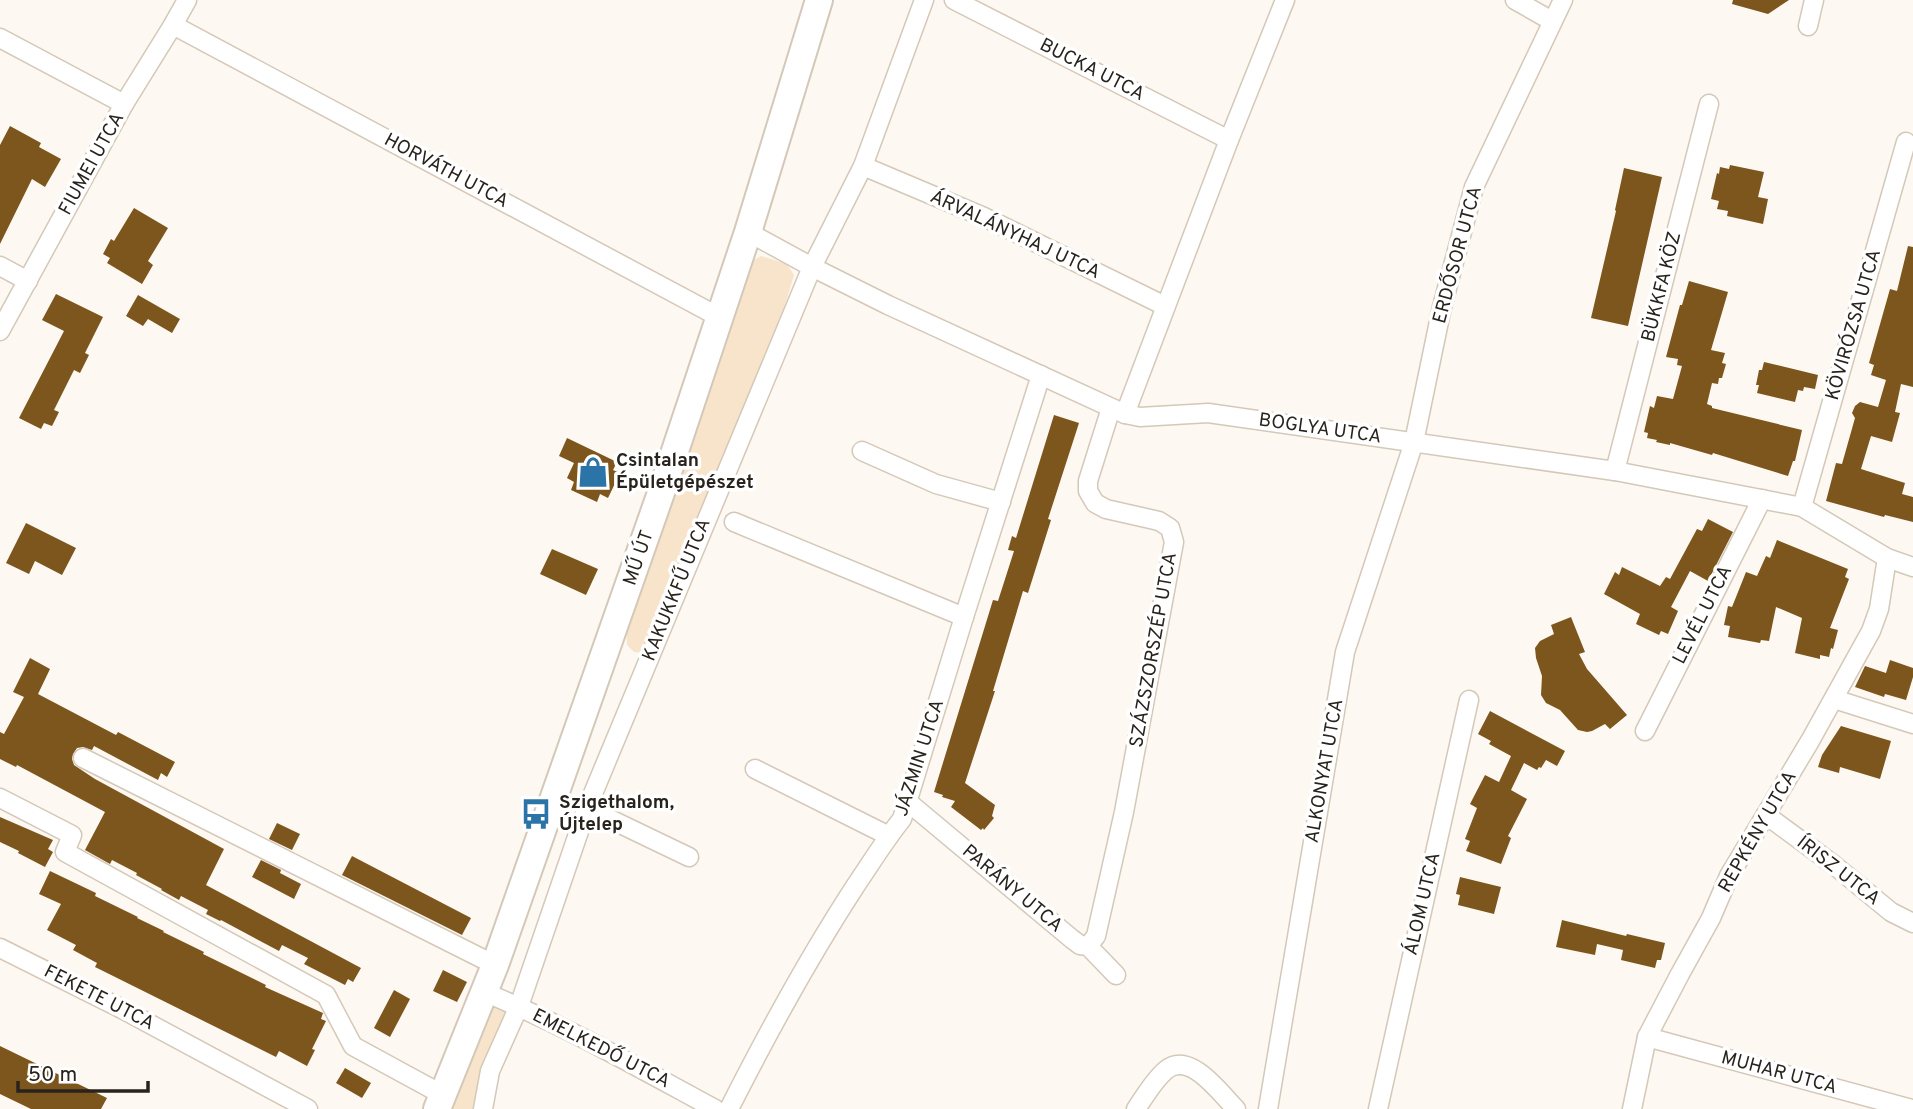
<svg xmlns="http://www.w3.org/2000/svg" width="1913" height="1109" font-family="Overpass,sans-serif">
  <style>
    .green { fill: #f8e4ca }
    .building { fill: #7c561c }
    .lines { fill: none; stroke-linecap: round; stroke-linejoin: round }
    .street-casing { stroke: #d4c8b8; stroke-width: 21 }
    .secondary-casing { stroke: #d4c8b8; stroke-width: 30 }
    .street { stroke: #fff; stroke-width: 18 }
    .secondary { stroke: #fff; stroke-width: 26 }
    .labels { text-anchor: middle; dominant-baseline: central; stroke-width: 7; stroke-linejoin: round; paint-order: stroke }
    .street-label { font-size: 19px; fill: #28231d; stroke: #fff }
    .poi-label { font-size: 19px; font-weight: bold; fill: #28231d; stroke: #fff; text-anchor: start }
  </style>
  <rect width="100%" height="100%" fill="#fdf8f1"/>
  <g class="green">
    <path d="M761,256l26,8 7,11 -20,67 -132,311 -8,-1 -7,-7 -1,-17 124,-366z"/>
    <path d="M484,992l35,14 -36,103h-46z"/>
  </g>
  <g class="building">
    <path d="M1733,0h56l-21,14 -36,-10z"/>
    <path d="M10,126l31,17 -2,4 22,12 -16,28 -13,-8 -32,65v-99z"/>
    <path d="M1730,165l34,7 -6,25 10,2 -5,25 -36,-8 1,-5 -11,-2 2,-8 -8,-2 6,-26 2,1 1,-7 9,2z"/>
    <path d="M1624,168l38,9 -34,149 -37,-8 25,-107 -1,-1z"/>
    <path d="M134,208l34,20 -20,33 5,4 -11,19 -35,-21 3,-5 -7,-4 8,-15 3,2z"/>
    <path d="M1908,246l5,1v140l-12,-3 -6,28 5,1 -8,29 -21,-6 -10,33 44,14 -3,11 11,3v25l-28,-7 -1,2 -58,-16 10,-38 6,1 13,-46 -3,-5 3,-7 5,-4 18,5 8,-27 -15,-5 3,-10 -5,-2 21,-74 7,2z"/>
    <path d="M1689,281l39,11 -17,58 14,3 -3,10 4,1 -4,14h-3l-1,6 -6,-1 -5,21 5,2v2l90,22 -7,31h-2l-5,15 -75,-23 -1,2 -42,-12v2l-14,-3 1,-2 -10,-2 1,-5 -4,-1 6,-26 4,2 3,-12 16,3 9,-33 -5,-1 1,-6 -12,-2 14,-52h2z"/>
    <path d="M56,294l47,23 -18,36 4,2 -9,18 -6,-3 -20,40 5,2 -7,14 -8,-3 -3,6 -22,-11 45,-87 -22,-11z"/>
    <path d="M138,295l42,24 -8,14 -24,-14 -5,7 -17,-10z"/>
    <path d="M1764,362l54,13 -3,14 -11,-2 -1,4 -5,-1 -3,12 -38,-9 2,-8h-3l3,-15h3z"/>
    <path d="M1054,415l25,8 -31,96 3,1 -23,73 -5,-2 -30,100h2l-30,92 30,22 -3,11 2,2 -10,12 -1,-2 -2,2 -30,-23 4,-6 -13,-4 1,-2 -9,-3 59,-192 5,1 16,-50 -6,-1 4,-14 4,2z"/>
    <path d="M567,438l50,24 -4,8 7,3 -12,25 -8,-4 -3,8 -26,-12 3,-8 -7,-4 7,-15 -15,-7z"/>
    <path d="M1708,519l25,13 -25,49 -18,-10 -19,36 7,4 -10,23 -7,-3 -2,4 -23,-11 4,-10 -36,-20 11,-22 4,3 3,-8 38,19 6,-9 4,2 27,-50 5,2z"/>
    <path d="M26,523l50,25 -14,27 -27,-14 -6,13 -23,-11z"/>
    <path d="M1777,540l71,29 -3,8 4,2 -19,49 8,2 -5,19 -2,-1 -2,9 -9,-2v4l-25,-6 7,-35 -26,-11 -7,34 -8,-1 -1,3 -32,-6 2,-11 -6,-1 4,-19 4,1 14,-35 11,4 9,-20 4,2z"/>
    <path d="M552,549l46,20 -12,26 -46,-21z"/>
    <path d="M1571,617l14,35 -6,2 8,15 40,46 -17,14 -5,-5 -13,7 -5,1 -9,-2 -18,-20 -14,-7 -5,-8 1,-19 -6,-18 -1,-10 5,-7 14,-7 -3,-9z"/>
    <path d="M30,658l20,11 -12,25 78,41 2,-3 57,30 -8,15 -6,-4 -3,7 -64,-34 -2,4 -9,-3 -6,1 -4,6 -1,5 2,6 21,14 129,70 -18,36 155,83 -8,14 -5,-3 -3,6 -41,-21 4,-6 -26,-13 -3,6 -58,-31 -1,1 -14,-7 2,-4 -27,-14 -2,4 -18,-10 1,-1 -26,-14 1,-2 -25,-13 -2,4 -25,-14 20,-38 -88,-47 -1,2 -16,-8v-27l4,2 20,-37 -11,-5z"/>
    <path d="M1890,660l23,8v9l-7,23 -21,-6 -1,3 -29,-10 10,-21 21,7z"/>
    <path d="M1490,711l75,40 -8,15 -11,-6 -5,8 -2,-1 -2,3 -13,-7 -13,27 16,9 -19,37 3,2 -10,26 -35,-13 4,-10 -5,-2 12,-31 -7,-4 15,-29 14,7 12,-26 -22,-12 2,-3 -13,-7z"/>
    <path d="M1841,726l50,15 -11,38 -40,-12 -1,6 -21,-6 4,-12z"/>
    <path d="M0,817l53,23 -5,9 5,3 -8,15 -27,-14 1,-2 -19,-9z"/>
    <path d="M277,823l23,11 -8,16 -23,-11z"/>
    <path d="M352,856l119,62 -9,17 -120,-60z"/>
    <path d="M261,860l20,10 -1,3 21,11 -7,15 -42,-22z"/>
    <path d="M50,871l46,22 -1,3 43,21 -1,1 27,13 -1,1 41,20 -1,2 63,31 -1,2 58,26 -2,6 5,2 -14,28 3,1 -8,16 -28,-15 -3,6 -181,-90 2,-4 -24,-13 3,-5 -29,-15 14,-26 -22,-10z"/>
    <path d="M1460,877l41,10 -7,27 -36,-9 2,-10 -4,-1z"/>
    <path d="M1562,920l64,16 1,-2 38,9 -4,17h-4l-2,8 -34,-8 2,-10 -26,-6 -2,11 -39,-8z"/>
    <path d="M443,970l24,12 -10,20 -24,-11z"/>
    <path d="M394,990l16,9 -20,38 -16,-9z"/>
    <path d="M0,1046l107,52 -6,11h-70l-31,-15z"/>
    <path d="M345,1068l26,15 -9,15 -26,-15z"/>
  </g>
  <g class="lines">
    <defs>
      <g id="street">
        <path d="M954,0l275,140"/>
        <path d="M1515,0l37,21"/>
        <path d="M173,25l546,292"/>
        <path d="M1808,26l6,-26"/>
        <path d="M0,38l124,66"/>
        <path d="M863,166l121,51 181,89"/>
        <path d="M748,232l64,35 76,38 237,109 15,3 68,-4 407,58 187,36 85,51 26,9"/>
        <path d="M0,266l28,15"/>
        <path d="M0,331l124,-227 49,-79 14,-25"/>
        <path d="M1125,414l104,-274 56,-140"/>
        <path d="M862,451l74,33 65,18"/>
        <path d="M1615,471l94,-367"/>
        <path d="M1802,507l104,-365"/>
        <path d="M734,522l230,95"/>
        <path d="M1834,699l79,25"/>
        <path d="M1645,731l117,-232"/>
        <path d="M83,758l412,207"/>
        <path d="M755,769l134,67"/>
        <path d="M0,798l72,37 -7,17 261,143 27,51 90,49"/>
        <path d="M908,802l164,137 8,6 8,1 28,29"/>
        <path d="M587,808l102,49"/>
        <path d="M1766,815l68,50 57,47 22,11"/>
        <path d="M1088,946l8,-10 28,-124 50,-270 -4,-14 -11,-7 -53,-12 -11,-6 -7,-12v-10l23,-73"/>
        <path d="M0,948l122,61 186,100"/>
        <path d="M484,992c80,33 155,76 231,117"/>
        <path d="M1647,1037l265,72"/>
        <path d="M483,1109l7,-38 29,-65 68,-198 225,-541 51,-101 61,-166"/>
        <path d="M729,1109c39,-77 80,-152 127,-224 15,-22 29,-45 46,-66l62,-202 77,-242"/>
        <path d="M1136,1109c9,-13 18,-29 30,-39 24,-20 55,24 70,39"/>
        <path d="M1268,1109l77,-457 69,-210 28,-135 32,-120 89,-187"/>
        <path d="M1378,1109l91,-409"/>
        <path d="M1632,1109l15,-72 33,-63 31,-56 18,-42 81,-135 61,-110 8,-22 8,-51"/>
      </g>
      <path id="secondary" d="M437,1109l58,-144 168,-478 85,-255 71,-232"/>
    </defs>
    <use href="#street" class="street-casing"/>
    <use href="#secondary" class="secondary-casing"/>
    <use href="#street" class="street"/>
    <use href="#secondary" class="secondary"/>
  </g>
  <defs>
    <symbol id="shop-bare" viewBox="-9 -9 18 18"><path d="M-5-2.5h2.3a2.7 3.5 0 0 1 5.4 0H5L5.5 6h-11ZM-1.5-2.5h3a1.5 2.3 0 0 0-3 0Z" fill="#2a74a7" stroke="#fff" stroke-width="2.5" paint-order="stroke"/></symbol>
    <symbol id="bus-bare" viewBox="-9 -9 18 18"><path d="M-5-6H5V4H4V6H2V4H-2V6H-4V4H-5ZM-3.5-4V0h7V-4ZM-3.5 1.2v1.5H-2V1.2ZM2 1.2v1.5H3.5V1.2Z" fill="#2a74a7" stroke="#fff" stroke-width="2.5" paint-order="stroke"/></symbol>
  </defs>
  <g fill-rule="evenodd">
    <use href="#shop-bare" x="571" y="450" width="44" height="44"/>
    <use href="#bus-bare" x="514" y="792" width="44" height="44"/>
  </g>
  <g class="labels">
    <g class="street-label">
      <text transform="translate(1092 70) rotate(27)">BUCKA UTCA</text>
      <text transform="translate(92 164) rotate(-61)">FIUMEI UTCA</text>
      <text transform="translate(446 171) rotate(28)">HORVÁTH UTCA</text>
      <text transform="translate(1015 235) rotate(25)">ÁRVALÁNYHAJ UTCA</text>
      <text transform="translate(1458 255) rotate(-75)">ERDŐSOR UTCA</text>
      <text transform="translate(1662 287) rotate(-76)">BÜKKFA KÖZ</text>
      <text transform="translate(1854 325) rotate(-74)">KÖVIRÓZSA UTCA</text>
      <text transform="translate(1320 429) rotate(8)">BOGLYA UTCA</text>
      <text transform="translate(639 558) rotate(-71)">MŰ ÚT</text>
      <text transform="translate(677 590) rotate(-68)">KAKUKKFŰ UTCA</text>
      <text transform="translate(1703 615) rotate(-63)">LEVÉL UTCA</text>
      <text transform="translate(1154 650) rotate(-80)">SZÁZSZORSZÉP UTCA</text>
      <text transform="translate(920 758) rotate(-72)">JÁZMIN UTCA</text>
      <text transform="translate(1325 771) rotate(-80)">ALKONYAT UTCA</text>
      <text transform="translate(1758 832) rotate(-60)">REPKÉNY UTCA</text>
      <text transform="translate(1838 871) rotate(38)">ÍRISZ UTCA</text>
      <text transform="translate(1012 889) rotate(40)">PARÁNY UTCA</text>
      <text transform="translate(1423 904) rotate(-77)">ÁLOM UTCA</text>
      <text transform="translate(99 998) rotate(27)">FEKETE UTCA</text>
      <text transform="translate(601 1049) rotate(27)">EMELKEDŐ UTCA</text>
      <text transform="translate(1779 1073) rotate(15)">MUHAR UTCA</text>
    </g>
    <g class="poi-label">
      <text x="616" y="461">Csintalan<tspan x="616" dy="22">Épületgépészet</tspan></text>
      <text x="559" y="803">Szigethalom,<tspan x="559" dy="22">Újtelep</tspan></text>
    </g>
  </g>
  <path d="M18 1081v10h130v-10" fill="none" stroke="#28231d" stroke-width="3.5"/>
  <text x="28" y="1081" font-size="21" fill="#28231d" stroke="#ffffff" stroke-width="5" paint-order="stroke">50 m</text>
</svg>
